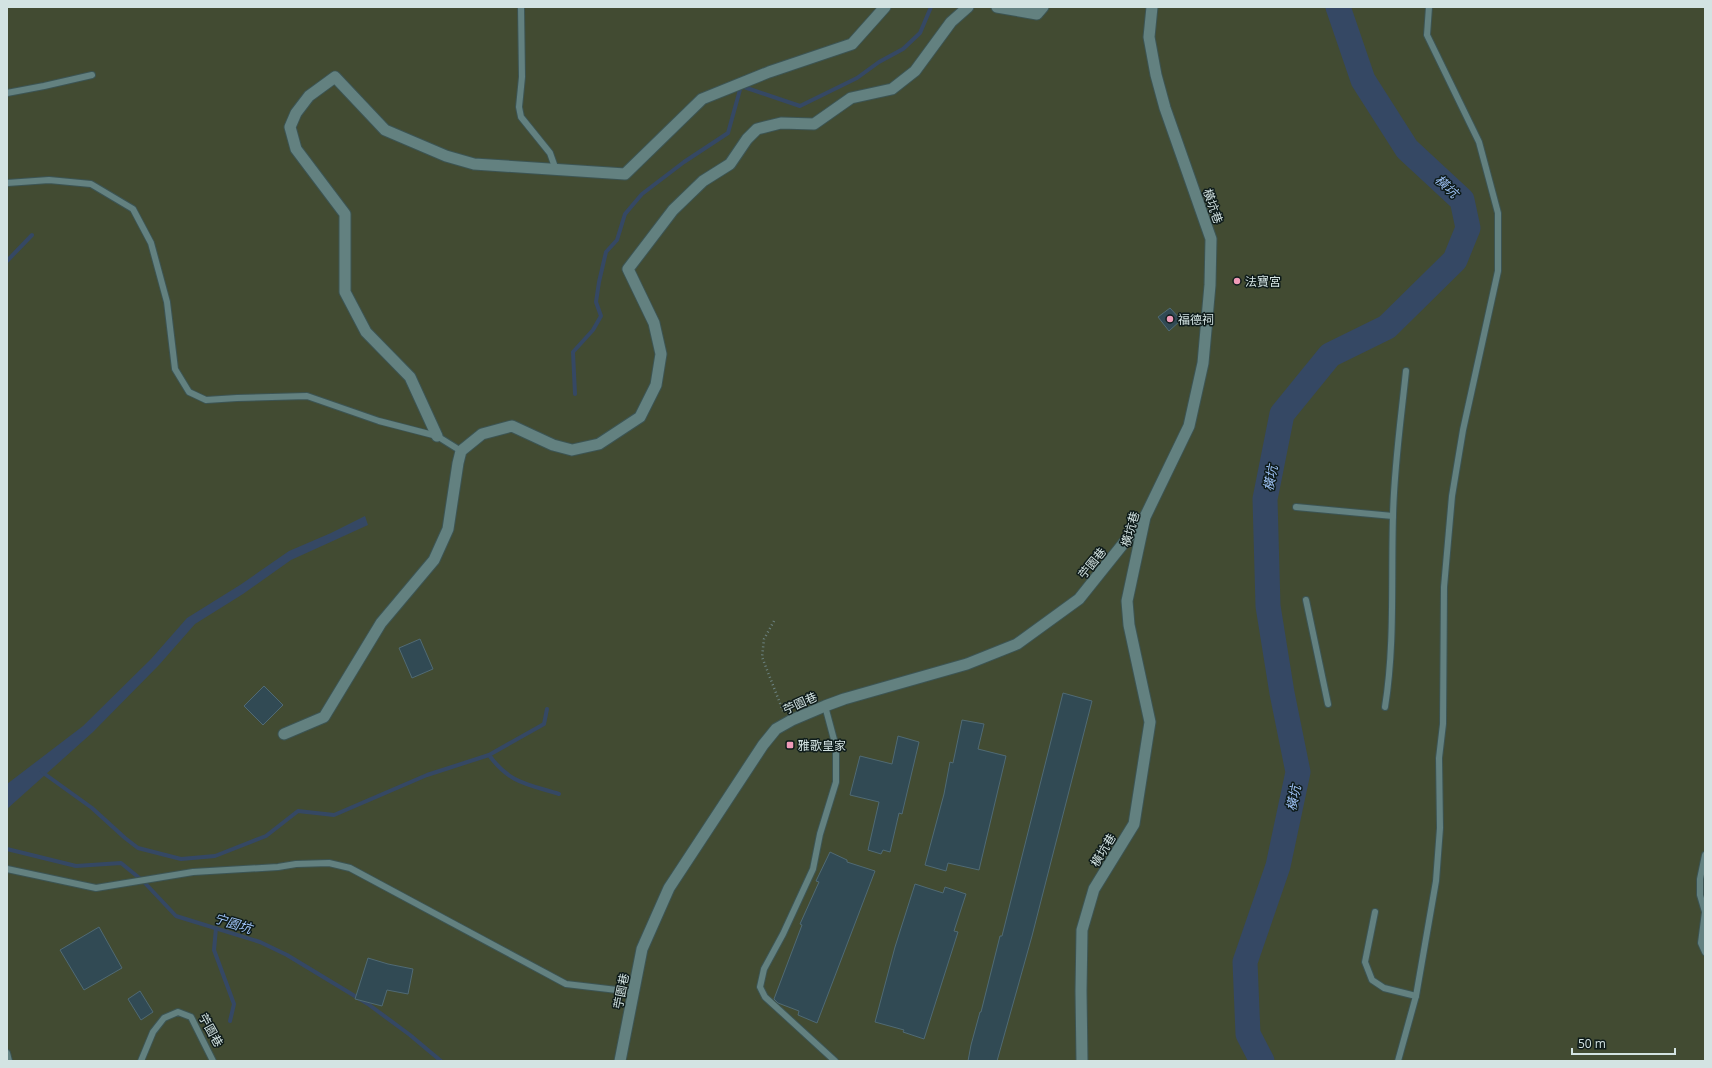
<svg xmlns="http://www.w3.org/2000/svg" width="1712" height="1068" font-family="'Open Sans','Noto Sans TC',sans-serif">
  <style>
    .green { fill: #424b32 }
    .water { fill: #354864 }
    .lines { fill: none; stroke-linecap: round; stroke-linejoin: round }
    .stream { stroke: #354864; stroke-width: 4 }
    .river { stroke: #354864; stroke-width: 25 }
    .building { fill: #314a54; stroke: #506a74 }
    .service-casing { stroke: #3c5453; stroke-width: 8 }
    .minor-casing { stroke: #3c5453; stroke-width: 13 }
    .path { stroke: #6c8382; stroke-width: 2.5; stroke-dasharray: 1 3; stroke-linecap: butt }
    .service { stroke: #638180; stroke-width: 6 }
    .minor { stroke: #638180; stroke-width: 11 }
    .poi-dot { fill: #ef9ab8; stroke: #0e1b1a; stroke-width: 1.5 }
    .labels { text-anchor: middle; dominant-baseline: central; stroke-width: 3; stroke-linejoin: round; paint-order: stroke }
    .street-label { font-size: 12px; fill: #d3e3e2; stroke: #0e1b1a }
    .poi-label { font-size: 12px; fill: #d3e3e2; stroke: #0e1b1a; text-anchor: start }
    .water-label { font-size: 13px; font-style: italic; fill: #9fc3f7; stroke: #0e1b1a }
  </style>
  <rect width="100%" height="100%" fill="#193634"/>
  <rect class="green" x="7" y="7" width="1698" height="1054"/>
  <path class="water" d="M365,516l3,9 -77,35 -48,34 -48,30 -36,41 -66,67 -86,77v-25l76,-58 68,-67 36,-41 53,-33 49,-34 42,-18z"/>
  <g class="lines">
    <g class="stream">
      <path d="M7,261l25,-26"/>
      <path d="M575,394l-2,-42 20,-22 8,-14 -5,-14 3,-20 7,-30 11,-12 8,-26 17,-20 42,-32 44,-29 13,-47 59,20 57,-28 22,-16 24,-13 17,-16 11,-26"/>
      <path d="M489,755c20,28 38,29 70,39"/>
      <path d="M42,772l50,36 33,30 13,10 43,11 34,-3 51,-20 32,-25 36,4 93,-40 62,-20 55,-31 3,-15"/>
      <path d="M7,849l69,17 45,-3 22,18 33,35 84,26 27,13 81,49 42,31 31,26"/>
      <path d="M216,928l-2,22 20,54 -4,17"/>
    </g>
    <path class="river" d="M1262,1061l-14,-27 -3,-72 33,-96 20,-94 -16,-79 -14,-87 -3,-107 17,-85 48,-59 57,-28 68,-67 13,-32 -6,-28 -55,-51 -44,-69 -25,-73"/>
  </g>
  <g class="building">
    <path d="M1170,308l11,12 -12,11 -11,-14z"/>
    <path d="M420,639l13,30 -21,9 -13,-30z"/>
    <path d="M264,686l19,19 -20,20 -19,-19z"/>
    <path d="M1063,693l29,8 -60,235 -35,125h-29l3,-16 9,-33h1l19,-76h2z"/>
    <path d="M962,720l22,4 -6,25 28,7 -27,114 -31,-7 -2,8 -21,-6 19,-71 6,-32 3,1z"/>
    <path d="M898,736l21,6 -17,72 -3,-1 -9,39 -7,-2 -2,4 -13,-4 11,-48 -29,-7 10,-39 32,8z"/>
    <path d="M830,852l17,8v2l28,9 -58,152 -19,-8 1,-4 -21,-8 -4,-4 28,-74 -2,-1 19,-42 -3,-1z"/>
    <path d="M915,884l28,9 2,-6 21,7 -12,37 4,1 -34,107 -21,-7 1,-2 -29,-8 20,-75z"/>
    <path d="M99,927l23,41 -38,22 -24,-40z"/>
    <path d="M368,958l20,6 25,5 -5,25 -21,-4 -5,16 -27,-7z"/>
    <path d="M140,991l13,21 -12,8 -13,-21z"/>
  </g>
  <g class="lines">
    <defs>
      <g id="service">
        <path d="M521,7l1,70 -3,30 2,10 29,36 6,17"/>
        <path d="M7,93l37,-7 48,-11"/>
        <path d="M7,183l42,-3 42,4 42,25 18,34 16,59 8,67 14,23 17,8 31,-2 70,-2 72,25 58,15 24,15"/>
        <path d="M1296,507l97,9"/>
        <path d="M1306,600l22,104"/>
        <path d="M825,706l11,41v35l-16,52 -7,35 -30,65 -19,35 -4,18 5,10 11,10 59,54"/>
        <path d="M1385,707c10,-62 6,-127 8,-191 1,-49 8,-97 13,-145"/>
        <path d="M1705,855l-5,24v16l5,17 -4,31 4,9"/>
        <path d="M7,869l89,19 97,-16 85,-5 18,-3 33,-1 21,5 216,116 68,8"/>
        <path d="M1375,912l-10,50 7,18 12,8 32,8"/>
        <path d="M7,1053l2,8"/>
        <path d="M141,1061l12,-29 11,-14 14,-6 13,5 22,44"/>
        <path d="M1398,1061l18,-65 20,-115 4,-53 -1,-70 4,-34 1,-137 8,-91 11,-66 35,-159v-58l-19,-71 -52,-107 2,-28"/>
      </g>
      <g id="minor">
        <path d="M997,7l40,7 6,-7"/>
        <path d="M437,436l-27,-59 -44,-45 -21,-40v-78l-49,-65 -6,-22 6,-14 13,-17 26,-19 50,53 61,26 28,8 151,10 77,-75 67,-27 83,-28 33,-37"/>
        <path d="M284,734l40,-17 57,-94 53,-63 14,-31 10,-66 3,-12 21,-17 30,-8 41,19 19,5 27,-6 41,-27 16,-32 5,-31 -7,-31 -26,-54 45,-59 30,-29 27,-17 17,-25 10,-10 24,-6 33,1 37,-26 41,-9 23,-18 36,-49 17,-15"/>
        <path d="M620,1061l22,-112 27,-61 94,-143 13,-16 16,-9 33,-14 19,-7 123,-35 50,-20 62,-45 64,-80"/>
        <path d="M1082,1061l-1,-70 1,-61 12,-41 40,-65 16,-102 -21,-97 -2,-24 18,-84 44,-91 14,-63 7,-78 1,-46 -46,-131 -9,-33 -7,-38 3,-30"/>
      </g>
    </defs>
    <use href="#service" class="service-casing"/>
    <use href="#minor" class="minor-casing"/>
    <path class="path" d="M774,621l-10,18 -2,18 21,54"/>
    <use href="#service" class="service"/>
    <use href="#minor" class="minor"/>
  </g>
  <g class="poi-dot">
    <circle cx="1237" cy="281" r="4"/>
    <circle cx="1170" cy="319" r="4"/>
    <rect x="786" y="741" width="8" height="8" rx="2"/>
  </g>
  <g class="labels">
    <g class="street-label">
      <text transform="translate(1213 206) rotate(71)">橫坑巷</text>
      <text transform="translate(1130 529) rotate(-74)">橫坑巷</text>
      <text transform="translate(1092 563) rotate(-51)">苧園巷</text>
      <text transform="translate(800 703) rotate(-24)">苧園巷</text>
      <text transform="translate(1103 850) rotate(-58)">橫坑巷</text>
      <text transform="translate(621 991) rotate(-79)">苧園巷</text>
      <text transform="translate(211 1030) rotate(61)">苧園巷</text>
    </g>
    <g class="poi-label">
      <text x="1245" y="281">法寶宮</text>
      <text x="1178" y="319">福德祠</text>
      <text x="798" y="745">雅歌皇家</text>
    </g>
    <g class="water-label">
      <text transform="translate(1447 186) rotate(43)">橫坑</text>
      <text transform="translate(1270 478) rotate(-79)">橫坑</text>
      <text transform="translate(1293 798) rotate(-78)">橫坑</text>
      <text transform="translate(233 923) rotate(17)">宁園坑</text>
    </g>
  </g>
  <rect width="1712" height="1068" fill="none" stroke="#d3e3e2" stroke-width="16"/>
  <path d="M1572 1048v6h103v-6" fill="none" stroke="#d3e3e2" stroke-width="2"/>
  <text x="1578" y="1048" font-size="12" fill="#d3e3e2" stroke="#0e1b1a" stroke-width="3" paint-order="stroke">50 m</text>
</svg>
